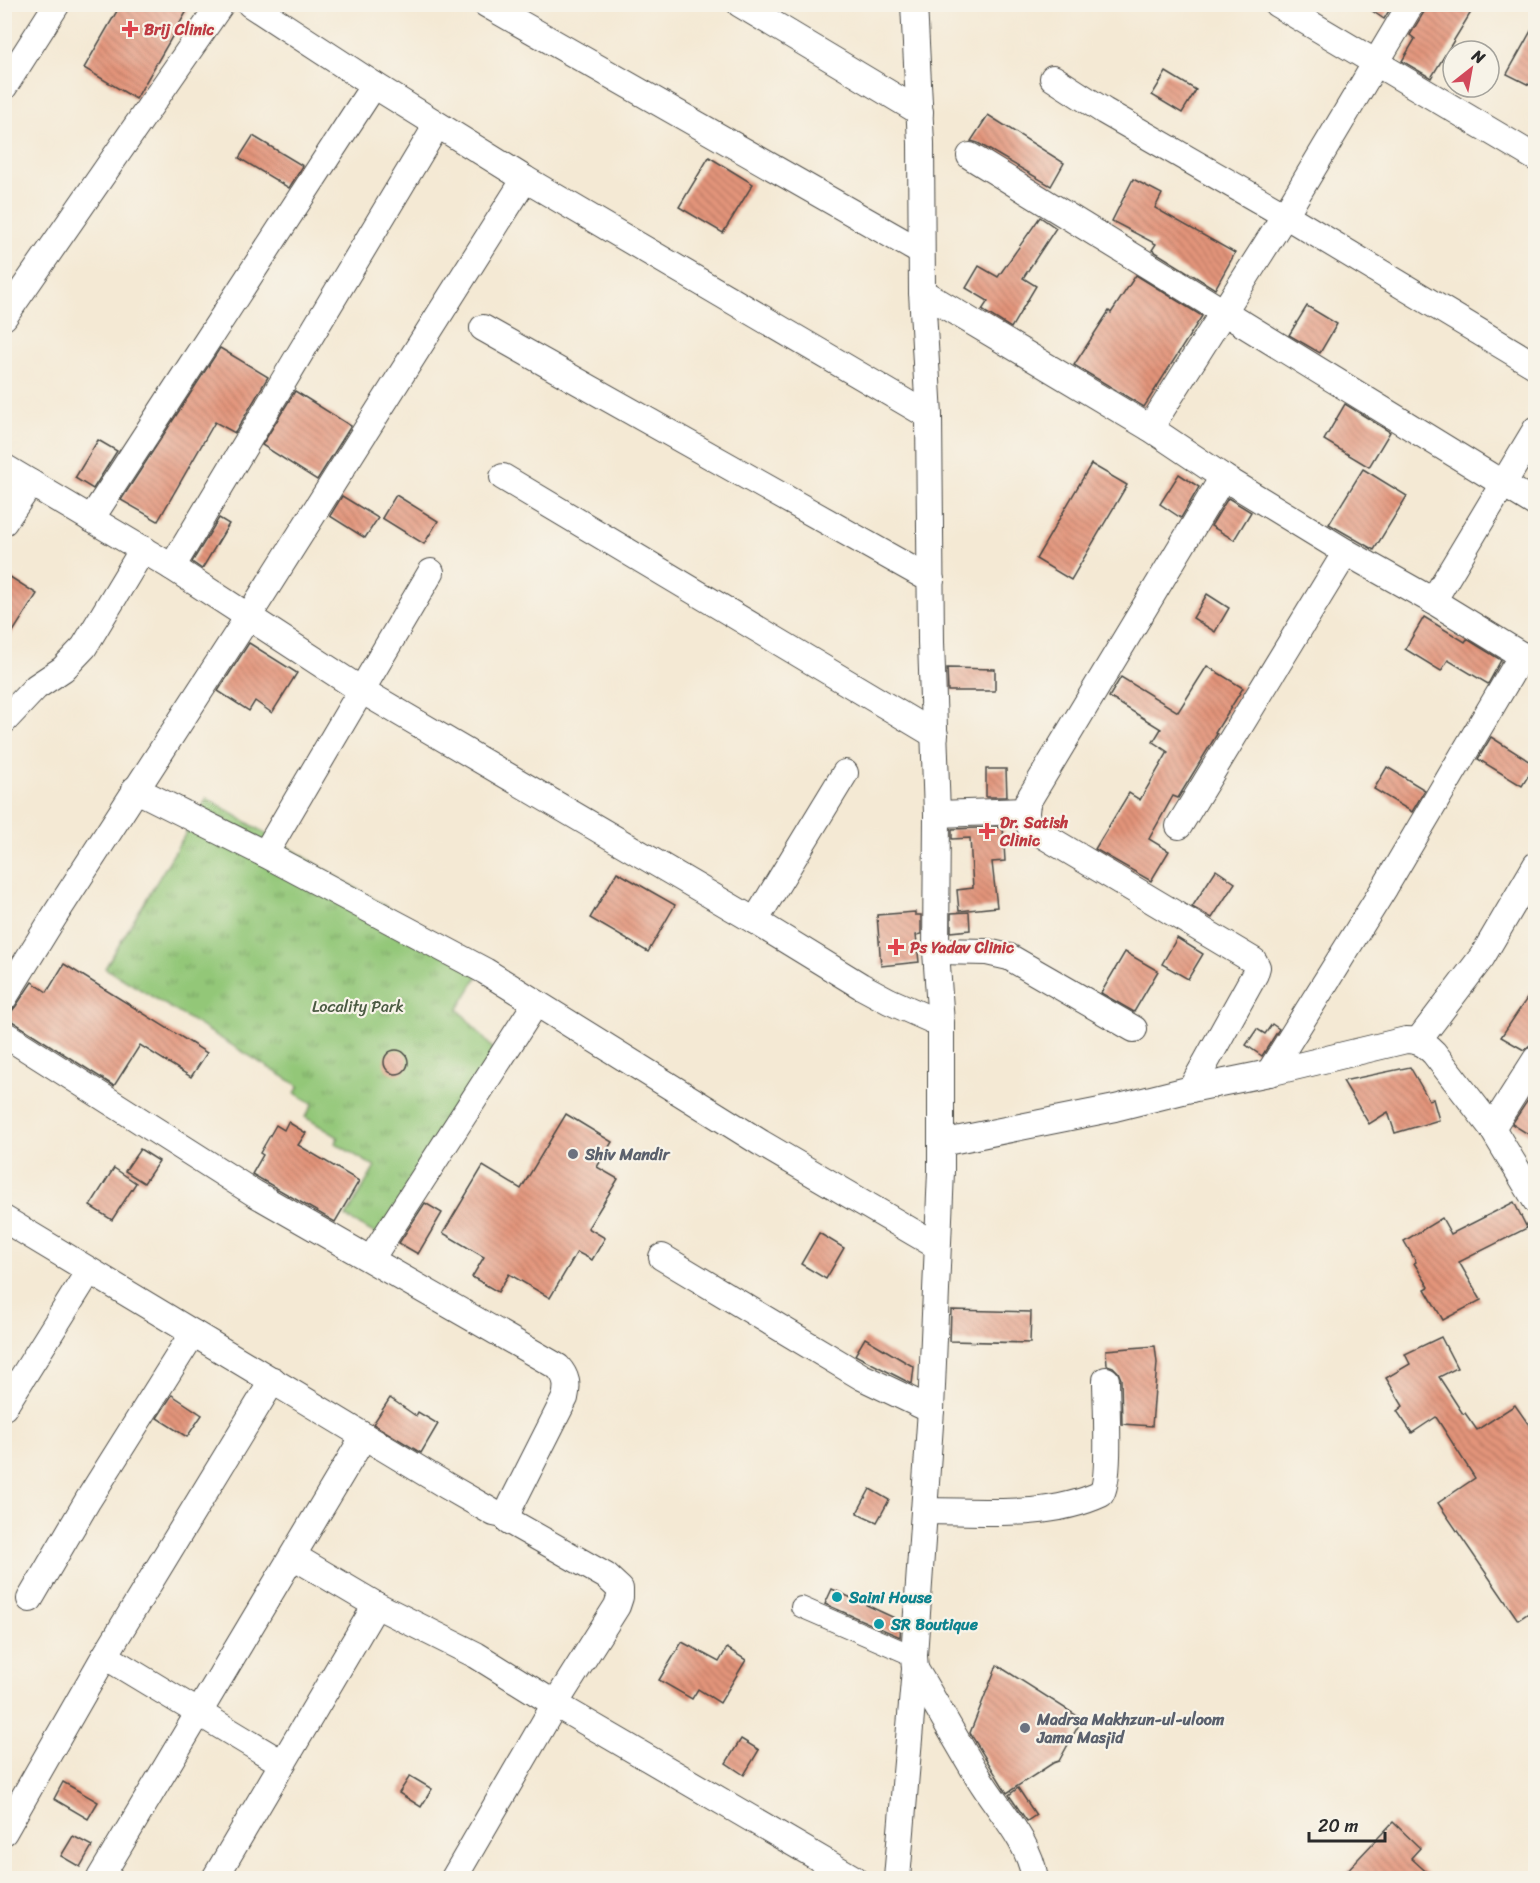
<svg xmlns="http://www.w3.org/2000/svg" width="1540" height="1883" font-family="Sriracha,sans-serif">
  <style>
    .park { fill: url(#park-tufts); stroke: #5f7952; stroke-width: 1.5 }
    .building { fill: url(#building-back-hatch) }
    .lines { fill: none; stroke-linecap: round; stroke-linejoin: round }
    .pedestrian-casing { stroke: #494844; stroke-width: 22 }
    .minor-casing { stroke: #494844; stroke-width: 28 }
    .pedestrian { stroke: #fff; stroke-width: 20 }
    .minor { stroke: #fff; stroke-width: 26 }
    .health-dot { fill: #e0444e; stroke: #f7f3e8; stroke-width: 2 }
    .worship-dot { fill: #6b7280; stroke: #f7f3e8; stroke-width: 2 }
    .culture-dot { fill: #0f9aa8; stroke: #f7f3e8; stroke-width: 2 }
    .labels { text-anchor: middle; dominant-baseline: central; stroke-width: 4.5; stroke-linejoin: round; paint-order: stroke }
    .health-label { font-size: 16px; font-weight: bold; fill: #be3a42; stroke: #f7f3e8; text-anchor: start }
    .park-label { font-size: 16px; fill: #4a5a42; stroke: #f7f3e8 }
    .worship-label { font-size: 16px; font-weight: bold; fill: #5b616d; stroke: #f7f3e8; text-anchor: start }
    .culture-label { font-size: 16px; font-weight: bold; fill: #0d838f; stroke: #f7f3e8; text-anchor: start }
  </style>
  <defs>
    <pattern id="park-tufts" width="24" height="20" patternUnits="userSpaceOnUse" patternTransform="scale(1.5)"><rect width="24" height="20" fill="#93c778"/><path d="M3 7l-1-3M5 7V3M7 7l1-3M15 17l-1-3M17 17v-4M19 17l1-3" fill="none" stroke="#78a263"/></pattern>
    <pattern id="building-back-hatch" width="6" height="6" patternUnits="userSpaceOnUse" patternTransform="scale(1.5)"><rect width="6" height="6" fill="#e3947a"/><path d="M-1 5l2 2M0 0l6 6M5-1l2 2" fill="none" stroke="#b87964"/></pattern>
  </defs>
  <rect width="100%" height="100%" fill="#f7f3e8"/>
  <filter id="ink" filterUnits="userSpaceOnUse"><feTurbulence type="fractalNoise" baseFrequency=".0167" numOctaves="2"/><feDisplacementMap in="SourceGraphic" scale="12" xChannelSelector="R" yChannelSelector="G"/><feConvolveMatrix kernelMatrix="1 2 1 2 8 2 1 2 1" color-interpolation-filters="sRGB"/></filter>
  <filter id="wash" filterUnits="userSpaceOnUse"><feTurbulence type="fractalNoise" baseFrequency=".008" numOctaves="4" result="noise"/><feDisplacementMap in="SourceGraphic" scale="24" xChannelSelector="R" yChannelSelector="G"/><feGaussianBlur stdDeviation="1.35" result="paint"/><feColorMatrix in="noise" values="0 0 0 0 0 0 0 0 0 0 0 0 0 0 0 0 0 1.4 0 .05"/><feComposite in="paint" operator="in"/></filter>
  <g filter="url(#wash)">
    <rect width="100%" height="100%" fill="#f4e9d4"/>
    <path class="park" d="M207,798l277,168 -26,43 38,43 -112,187 -38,-22 29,-50 -40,-24 3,-6 -33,-20 8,-13 -18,-11 4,-7 -194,-118z"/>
    <g id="blocks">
      <g class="building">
        <path d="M121,4h70l-55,95 -52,-31z"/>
        <path d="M1362,4h31l-9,15z"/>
        <path d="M1426,4h50l-45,74 -29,-17 13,-22 -5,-4 14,-23z"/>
        <path d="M1536,22v50l-7,13 -22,-11z"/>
        <path d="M1166,72l30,18 -14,23 -30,-18z"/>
        <path d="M988,115l76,48 -13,23 -73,-43 -7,-2z"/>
        <path d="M253,136l50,30 -14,22 -50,-30z"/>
        <path d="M709,157l44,27 -30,49 -44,-26z"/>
        <path d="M1133,179l29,15 -7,14 80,45 -20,36 -63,-39 4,-6 -44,-23z"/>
        <path d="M1040,217l16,11 -33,50 13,8 -25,42 -29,-18 6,-9 -22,-13 13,-22 19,11z"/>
        <path d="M1136,275l66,41 -58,91 -70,-42 35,-54 2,2z"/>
        <path d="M1307,306l30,18 -17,29 -31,-18z"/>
        <path d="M220,348l48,29 -33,56 -20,-11 -57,99 -37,-21z"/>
        <path d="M295,391l56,35 -34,54 -55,-35z"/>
        <path d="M1345,404l45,28 -21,35 -45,-27z"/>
        <path d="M98,440l19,11 -24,38 -18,-11z"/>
        <path d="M1091,464l36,21 -56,95 -35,-21z"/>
        <path d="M1363,469l44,27 -33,54 -45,-26z"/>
        <path d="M1179,474l20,13 -18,31 -21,-14z"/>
        <path d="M396,495l42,26 -14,23 -42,-26z"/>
        <path d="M342,496l36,22 -13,20 -35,-22z"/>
        <path d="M1228,498l23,14 -17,28 -23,-14z"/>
        <path d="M219,518l10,6 -27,45 -10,-7z"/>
        <path d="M4,573l33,21 -33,52z"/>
        <path d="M1207,594l22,14 -14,24 -22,-14z"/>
        <path d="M1424,617l41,25 2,-3 34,21 -13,24 -40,-24 -7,11 -36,-22z"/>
        <path d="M249,643l48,30 -25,40 -17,-12 -6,10 -31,-20z"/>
        <path d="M1207,666l36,22 -28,45 2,1 -39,64 -5,-2 -24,43 20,12 -18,30 -56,-32 34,-56 11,7 28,-48 -15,-10 8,-13 -52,-32 12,-20 57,35z"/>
        <path d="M947,668l48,1v22h-47z"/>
        <path d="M1491,737l44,28 -13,21 -44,-27z"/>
        <path d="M1387,767l38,23 -13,22 -38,-23z"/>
        <path d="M986,769h20l1,28h-21z"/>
        <path d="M1003,827l2,34 -13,1 5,45 -38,4 -2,-21 16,-2 -3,-50 -18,1v-10z"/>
        <path d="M1216,870l19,13 -23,35 -20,-11z"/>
        <path d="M617,872l58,33 -27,47 -58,-34z"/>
        <path d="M915,912v3h6v19l-5,1 3,27 -38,4 -4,-51z"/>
        <path d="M969,912l1,18 -19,2v-19z"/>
        <path d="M1177,938l26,16 -15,25 -26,-15z"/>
        <path d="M1125,952l33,19 -24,41 -33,-19z"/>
        <path d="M64,964l143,89 -16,24 -51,-32 -26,41 -102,-65 -8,-2v-6l8,-2 4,-5 16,-24 15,10z"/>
        <path d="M1536,985v59l-6,1 -6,5 -23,-13z"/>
        <path d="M1272,1024l7,5 -17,27 -16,-11 11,-16 8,5z"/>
        <circle cx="396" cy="1062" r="12"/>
        <path d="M1410,1067l19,33 4,-1 6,21 -44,13 -7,-21 -19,12 -26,-43z"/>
        <path d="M1536,1088v51l-24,-15z"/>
        <path d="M566,1114l46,28 -15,25 21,12 -30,49 17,10 -13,22 -15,-8 -27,46 -41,-24 -11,18 -26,-15 12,-20 -41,-24 40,-67 38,23z"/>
        <path d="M288,1122l18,11 -8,12 61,36 -24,41 -83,-48 11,-19 -3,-2 16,-28 8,5z"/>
        <path d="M140,1149l19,12 -15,22 -19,-12z"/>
        <path d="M114,1168l22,15 -24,37 -22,-14z"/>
        <path d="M1514,1202l13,26 -68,34 22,38 -38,20 -18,-31 4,-2 -15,-24 2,-1 -12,-21 38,-23 9,16z"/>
        <path d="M425,1203l17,10 -24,41 -19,-11z"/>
        <path d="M819,1233l25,15 -18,31 -25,-15z"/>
        <path d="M951,1310l80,2 -1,31 -80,-2z"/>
        <path d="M1441,1337l16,31 -18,9 24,37 2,-1 12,17 38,-25 21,30v173l-18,12 -80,-117 37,-25 -39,-61 -24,16 -15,-22 6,-5 -17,-28 24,-14 -5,-10z"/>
        <path d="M865,1338l49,29 -2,17 -57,-29z"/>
        <path d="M1155,1346l2,17 -5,63 -30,-2 -1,-45 -3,-7 -5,-5 -6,-2 -1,-15z"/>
        <path d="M172,1395l30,20 -15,22 -30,-19z"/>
        <path d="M390,1398l26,18 2,-4 20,12 -17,29 -48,-29z"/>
        <path d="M870,1489l19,11 -12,22 -20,-9z"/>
        <path d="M832,1589l69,32 -1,16 -75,-33z"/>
        <path d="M682,1642l37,20 8,-14 19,12 -26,43 -22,-14 -6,10 -33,-19z"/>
        <path d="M997,1665l85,54 -23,42 -6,2 -46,30 -37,-60z"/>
        <path d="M741,1739l18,11 -15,25 -18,-12z"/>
        <path d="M410,1776l22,13 -11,18 -22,-14z"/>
        <path d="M63,1782l35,20 -10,17 -34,-20z"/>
        <path d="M1018,1788l18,27 -9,6 -18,-26z"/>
        <path d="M1393,1822l27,26 -9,10 22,20h-93z"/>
        <path d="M73,1836l19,10 -12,21 -19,-11z"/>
      </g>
    </g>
  </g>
  <g filter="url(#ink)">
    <use href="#blocks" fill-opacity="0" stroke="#494844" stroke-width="1.5"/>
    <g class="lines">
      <defs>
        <path id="pedestrian" d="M801,1607l113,49"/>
        <g id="minor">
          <path d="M250,4l124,81 151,94 404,237"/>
          <path d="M486,4l435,248"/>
          <path d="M740,4l180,108"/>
          <path d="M1277,4l259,154"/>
          <path d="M1053,78l51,33 181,104 251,151"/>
          <path d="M4,87l53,-83"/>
          <path d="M970,156l566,348"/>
          <path d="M922,292l228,136 73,49 123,75 87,49 103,63"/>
          <path d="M4,317l217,-313"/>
          <path d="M483,328l448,252"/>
          <path d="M1150,428l135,-213 126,-211"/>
          <path d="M4,467l168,100 189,123 394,231 106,65 28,15 52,23"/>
          <path d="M503,477l432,258"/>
          <path d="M91,519l283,-434"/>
          <path d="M4,522l27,-39"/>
          <path d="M172,567l265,-442"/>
          <path d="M1433,601l103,-172"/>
          <path d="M4,721l32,-34 27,-18 21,-22 59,-98"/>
          <path d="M135,789l130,65 220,117 276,172 176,103"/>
          <path d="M937,814l89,-3"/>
          <path d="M1179,826l167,-274"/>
          <path d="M265,854l166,-282"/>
          <path d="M755,921l90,-148"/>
          <path d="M936,951l51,1 22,5 125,72"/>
          <path d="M4,998l53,-86 191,-295 277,-438"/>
          <path d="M4,1034l250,159 304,174c9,10 10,18 7,31l-53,105 -3,7v11l97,55 14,13v8l-3,9 -62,98 -101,174"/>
          <path d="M1418,1041l64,-84 54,-92"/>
          <path d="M1269,1073l116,-186 137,-232"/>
          <path d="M1191,1089l64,-115 2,-7 -3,-6 -223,-133c-6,-9 -6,-17 -3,-27l195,-324"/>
          <path d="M1492,1128l44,-69"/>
          <path d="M941,1143l174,-35 76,-19 78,-16 137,-33c13,0 19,4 28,13l58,75 44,73"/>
          <path d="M4,1219l443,267 47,27 14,3"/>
          <path d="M662,1257l200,120 69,33"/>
          <path d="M371,1259l165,-256"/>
          <path d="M4,1407l85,-136"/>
          <path d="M924,1511c58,0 123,8 177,-17 10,-13 5,-93 5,-114"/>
          <path d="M293,1556l83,49 100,50 79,49 298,174"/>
          <path d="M30,1599l58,-99 105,-167"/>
          <path d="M105,1656l177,107"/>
          <path d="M915,1669c22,36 42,73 64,109 20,33 49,61 56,100"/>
          <path d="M4,1832l99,-173 170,-279"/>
          <path d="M100,1878l264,-442"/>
          <path d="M215,1878l161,-273"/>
          <path d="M897,1878l18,-209 -1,-13 17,-246 10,-239v-147l-5,-73 1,-137 -6,-172 -2,-226 -7,-124 -1,-149 -7,-139"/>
        </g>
      </defs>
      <use href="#pedestrian" class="pedestrian-casing"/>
      <use href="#minor" class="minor-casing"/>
      <use href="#pedestrian" class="pedestrian"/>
      <use href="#minor" class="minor"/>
    </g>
  </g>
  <g class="health-dot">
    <path d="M127 20h6v6h6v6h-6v6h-6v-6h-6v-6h6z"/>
    <path d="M984 822h6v6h6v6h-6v6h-6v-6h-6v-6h6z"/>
    <path d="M893 938h6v6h6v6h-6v6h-6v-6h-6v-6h6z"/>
  </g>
  <g class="worship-dot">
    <circle cx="573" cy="1154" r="6"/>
    <circle cx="1025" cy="1728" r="6"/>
  </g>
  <g class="culture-dot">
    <circle cx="837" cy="1597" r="6"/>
    <circle cx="879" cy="1624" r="6"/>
  </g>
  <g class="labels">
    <g class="health-label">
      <text x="144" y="29">Brij Clinic</text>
      <text x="1000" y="822">Dr. Satish<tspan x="1000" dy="18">Clinic</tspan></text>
      <text x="910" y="947">Ps Yadav Clinic</text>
    </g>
    <g class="park-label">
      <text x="358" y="1006">Locality Park</text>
    </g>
    <g class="worship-label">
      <text x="585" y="1154">Shiv Mandir</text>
      <text x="1037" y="1719">Madrsa Makhzun-ul-uloom<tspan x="1037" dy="18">Jama Masjid</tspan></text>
    </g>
    <g class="culture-label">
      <text x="849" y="1597">Saini House</text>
      <text x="891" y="1624">SR Boutique</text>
    </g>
  </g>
  <rect width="1540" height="1883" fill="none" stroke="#f7f3e8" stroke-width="24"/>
  <g transform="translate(1471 69) rotate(31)"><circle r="28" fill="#f7f3e8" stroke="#a5a39c" stroke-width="1.5"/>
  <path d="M0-4.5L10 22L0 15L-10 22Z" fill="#d1495b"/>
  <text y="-9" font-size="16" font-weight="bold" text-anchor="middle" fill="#2b2b2b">N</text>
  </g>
  <path d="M1309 1832v9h76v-9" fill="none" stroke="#2b2b2b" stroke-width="3"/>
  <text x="1318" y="1832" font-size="18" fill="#2b2b2b" stroke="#f7f3e8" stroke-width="4.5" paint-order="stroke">20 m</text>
</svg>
